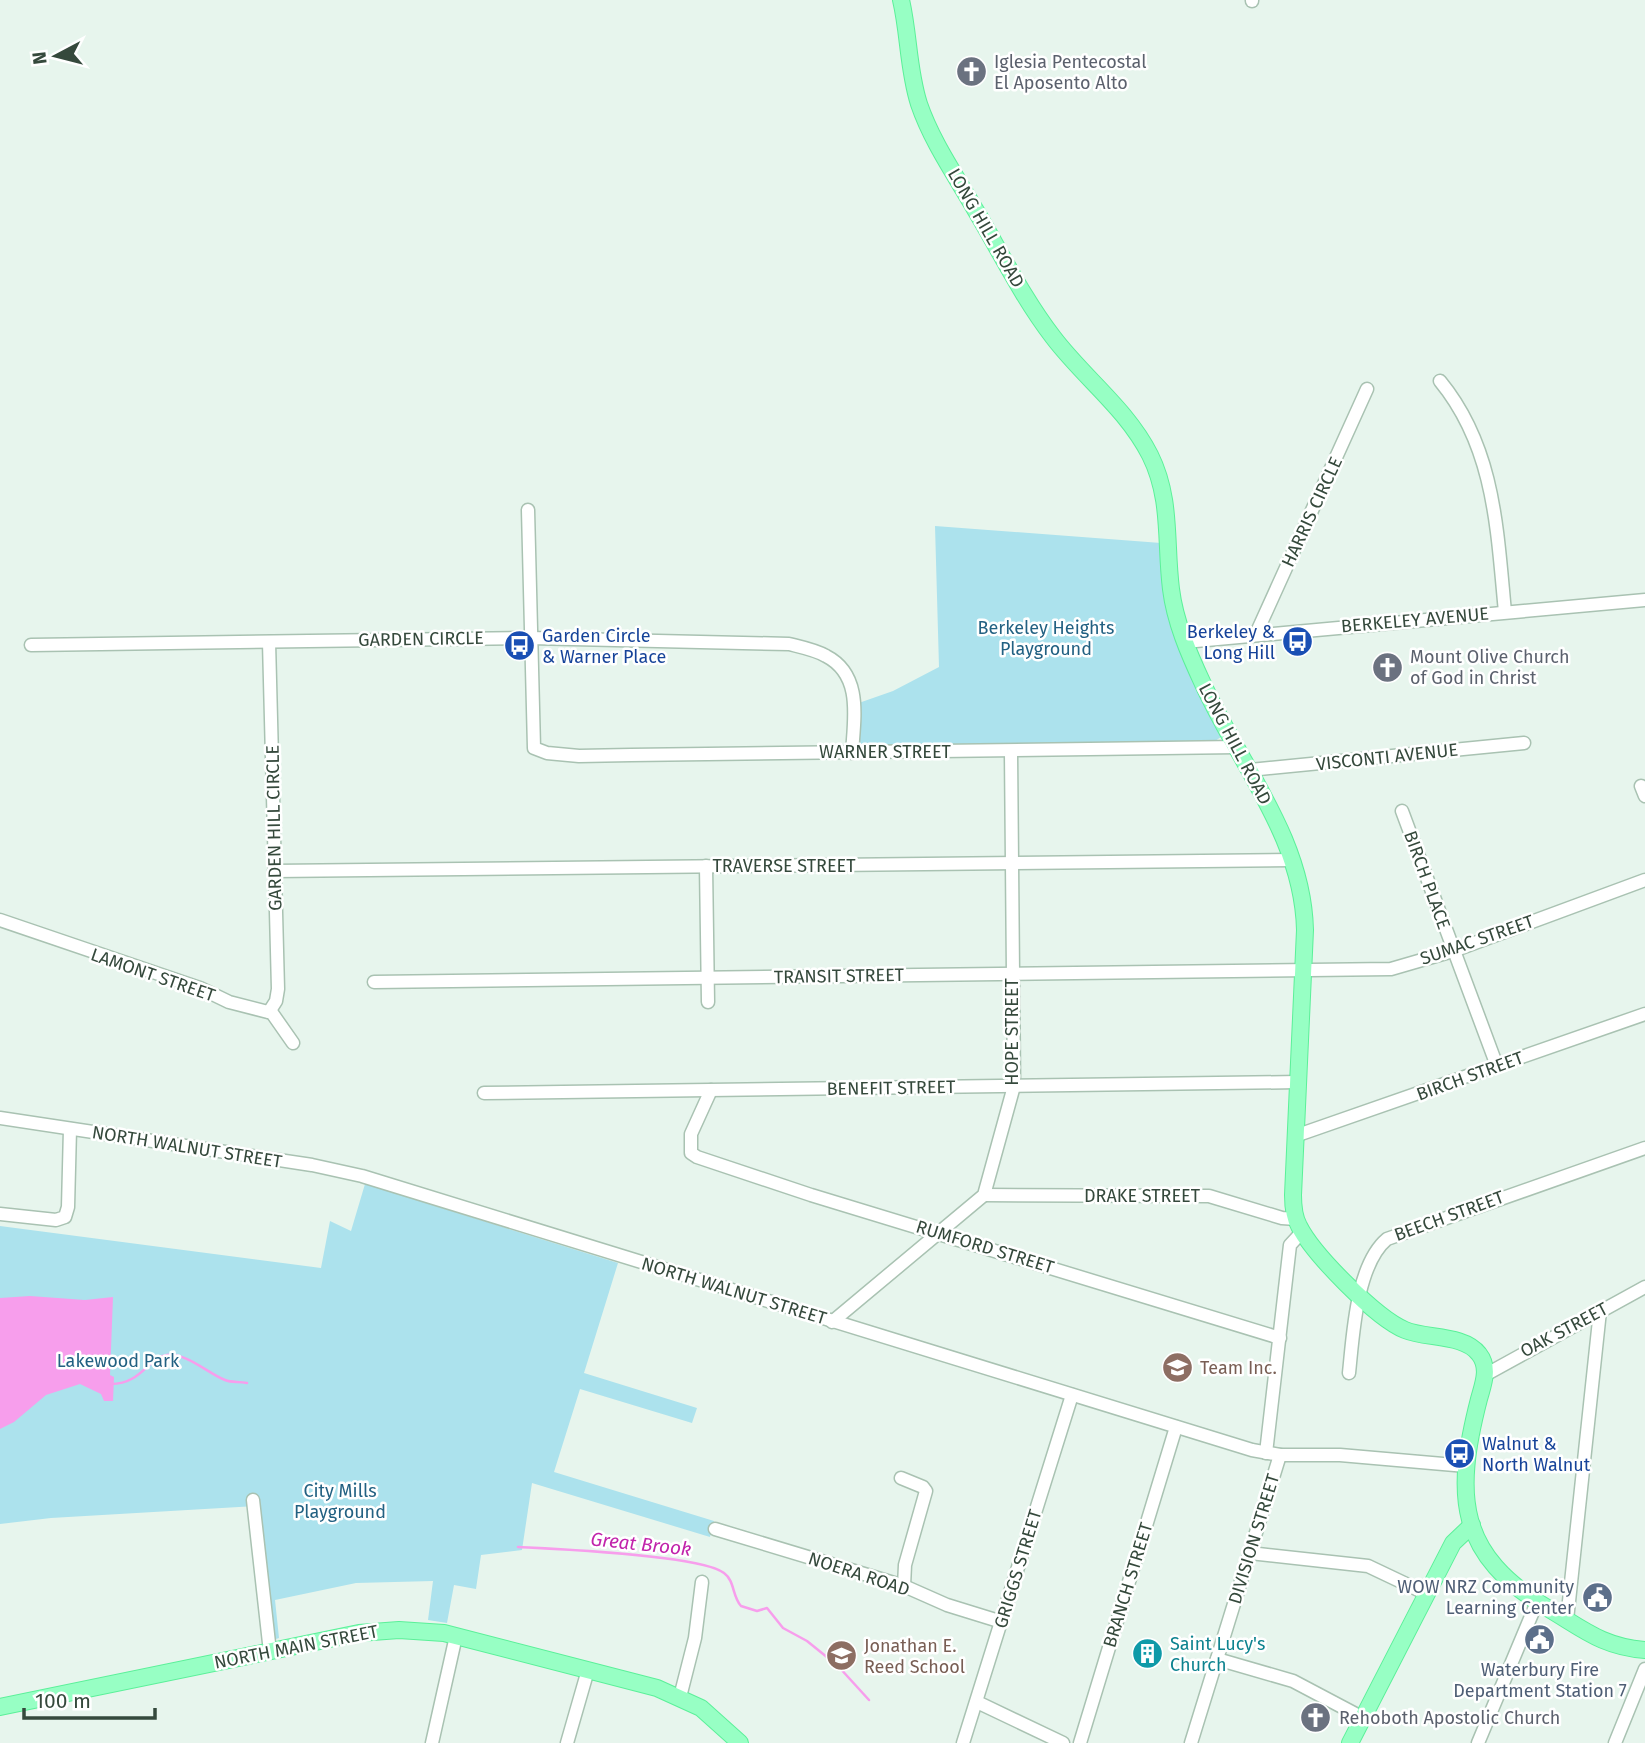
<svg xmlns="http://www.w3.org/2000/svg" width="1645" height="1743" font-family="'Fira Sans',sans-serif">
  <style>
    .green { fill: #ace2ed }
    .water { fill: #f79eec }
    .lines { fill: none; stroke-linecap: round; stroke-linejoin: round }
    .stream { stroke: #f79eec; stroke-width: 2.5 }
    .minor-casing { stroke: #a9c2b2; stroke-width: 15 }
    .major-casing { stroke: #5bf099; stroke-width: 18 }
    .minor { stroke: #fff; stroke-width: 12 }
    .major { stroke: #97ffc4; stroke-width: 16 }
    .labels { text-anchor: middle; dominant-baseline: central; stroke-width: 5; stroke-linejoin: round; paint-order: stroke }
    .worship-label { font-size: 18px; fill: #5b616d; stroke: #fff; text-anchor: start }
    .street-label { font-size: 18px; fill: #35493c; stroke: #fff }
    .park-label { font-size: 18px; fill: #226182; stroke: #fff }
    .transit-label { font-size: 18px; fill: #164399; stroke: #fff; text-anchor: start }
    .education-label { font-size: 18px; fill: #785e54; stroke: #fff; text-anchor: start }
    .service-label { font-size: 18px; fill: #4e5e75; stroke: #fff; text-anchor: end }
    .culture-label { font-size: 18px; fill: #0d838f; stroke: #fff; text-anchor: start }
    .water-label { font-size: 19px; font-style: italic; fill: #c123ab; stroke: #fff }
  </style>
  <rect width="100%" height="100%" fill="#e7f5ed"/>
  <g class="green">
    <path d="M935,526l226,17c0,49 10,91 31,136 8,18 26,39 29,58l-6,4 -362,4v-40l40,-14 46,-24z"/>
    <path d="M365,1184l253,79 -34,110 113,35 -5,15 -112,-34 -26,83 160,49 -4,16 -178,-54 -10,67 -41,5 -5,34 -22,-4 -7,38 -19,-3 5,-39 -77,2 -81,17 4,38 -6,2 -15,-134 -207,12 -51,6v-298l321,42 9,-47 21,10z"/>
  </g>
  <path class="water" d="M30,1296l55,4 28,-3 -3,78 4,2 -1,24h-9l-3,-7 -21,-10 -34,11 -32,27 -14,7v-131z"/>
  <g class="lines">
    <g class="stream">
      <path d="M111,1384c31,0 37,-27 56,-29 20,-2 42,19 58,25 7,3 14,1 22,3"/>
      <path d="M518,1547c37,2 183,8 206,26 11,8 8,23 17,33l16,5 10,-3 16,20 24,13 31,25 31,34"/>
    </g>
    <defs>
      <g id="minor">
        <path d="M1252,1v-1"/>
        <path d="M1440,381c55,67 57,149 65,231"/>
        <path d="M528,510l6,238 13,5 32,3 52,-1 606,-8"/>
        <path d="M1256,634l111,-245"/>
        <path d="M269,642l9,347 -2,12 -7,11"/>
        <path d="M1185,642l460,-42"/>
        <path d="M31,645l499,-7 259,6c12,3 27,6 37,12 37,19 28,63 26,97"/>
        <path d="M1250,770l274,-27"/>
        <path d="M1641,786l4,10"/>
        <path d="M1402,811l95,255"/>
        <path d="M706,866l2,136"/>
        <path d="M274,871l1019,-11"/>
        <path d="M0,920l200,68 29,14 43,11 21,30"/>
        <path d="M374,982l1017,-13 62,-18 192,-71"/>
        <path d="M711,1090l-20,44v19l6,4 114,38 469,143"/>
        <path d="M484,1093l814,-11"/>
        <path d="M0,1118l312,47 50,11 890,274 28,5h60l126,11"/>
        <path d="M1295,1136l350,-122"/>
        <path d="M984,1195l225,1 73,22 14,1"/>
        <path d="M0,1214l56,6 9,-3 3,-10 2,-78"/>
        <path d="M832,1322l152,-127 30,-109 -3,-334"/>
        <path d="M1349,1373c4,-37 7,-108 38,-134l258,-91"/>
        <path d="M1485,1375l160,-88"/>
        <path d="M1266,1453l24,-208 12,-13"/>
        <path d="M901,1478l22,9 3,4 -21,74 -1,21"/>
        <path d="M253,1500l17,152"/>
        <path d="M715,1529l189,57 43,19 55,17"/>
        <path d="M1250,1553l118,13 59,28"/>
        <path d="M1567,1620l33,-309"/>
        <path d="M1217,1659l76,22 70,37"/>
        <path d="M680,1697l15,-59 7,-56"/>
        <path d="M977,1702l86,41"/>
        <path d="M432,1743l24,-107"/>
        <path d="M567,1743l21,-73"/>
        <path d="M963,1743l109,-348"/>
        <path d="M1080,1743l96,-316"/>
        <path d="M1191,1743l89,-288"/>
        <path d="M1478,1743l59,-141"/>
        <path d="M1615,1743l30,-74"/>
      </g>
      <g id="major">
        <path d="M901,0c8,34 7,70 18,104 13,38 37,72 57,107 25,42 47,87 77,126 31,41 73,71 97,118 22,44 15,87 21,134 4,33 18,65 32,95 37,81 100,154 102,246l-12,265c0,11 1,22 6,31 14,28 77,92 106,104 21,9 59,4 74,24 11,14 4,30 0,45 -25,97 -22,156 70,210 34,20 54,38 96,41"/>
        <path d="M0,1707l359,-74 40,-3 45,3 213,55 44,20 39,35"/>
        <path d="M1350,1743l103,-200 19,-18"/>
      </g>
    </defs>
    <use href="#minor" class="minor-casing"/>
    <use href="#major" class="major-casing"/>
    <use href="#minor" class="minor"/>
    <use href="#major" class="major"/>
  </g>
  <defs>
    <symbol id="church-disc" viewBox="-11 -11 22 22"><circle r="9.5" fill="#6b7280" stroke="#fff"/><path d="M-1.2-6h2.4v3.5h3.3v2.4h-3.3V6h-2.4V-.1h-3.3v-2.4h3.3Z" fill="#fff"/></symbol>
    <symbol id="bus-disc" viewBox="-11 -11 22 22"><circle r="9.5" fill="#1a4fb4" stroke="#fff"/><path d="M-5-6H5V4H4V6H2V4H-2V6H-4V4H-5ZM-3.5-4V0h7V-4ZM-3.5 1.2v1.5H-2V1.2ZM2 1.2v1.5H3.5V1.2Z" fill="#fff"/></symbol>
    <symbol id="school-disc" viewBox="-11 -11 22 22"><circle r="9.5" fill="#8d6e63" stroke="#fff"/><path d="M0-5L7-2L0 1L-7-2ZM-4 1L0 2.5L4 1V4Q0 6-4 4Z" fill="#fff"/></symbol>
    <symbol id="civic-disc" viewBox="-11 -11 22 22"><circle r="9.5" fill="#5c6f8a" stroke="#fff"/><path d="M-.6-6.5H3V-4.5H.6V-3L4-1V1h2V6H-6V1h2V-1L-.6-3ZM-1.2 2.5V6h2.4V2.5Z" fill="#fff"/></symbol>
    <symbol id="building-disc" viewBox="-11 -11 22 22"><circle r="9.5" fill="#0f9aa8" stroke="#fff"/><path d="M-4-6H4V6H1V3H-1V6H-4ZM-2.5-4.3h1.7v1.8h-1.7ZM.8-4.3h1.7v1.8H.8ZM-2.5-1h1.7V.8h-1.7ZM.8-1h1.7V.8H.8Z" fill="#fff"/></symbol>
  </defs>
  <g fill-rule="evenodd">
    <use href="#church-disc" x="954" y="54" width="35" height="35"/>
    <use href="#bus-disc" x="1280" y="624" width="35" height="35"/>
    <use href="#bus-disc" x="502" y="628" width="35" height="35"/>
    <use href="#church-disc" x="1370" y="650" width="35" height="35"/>
    <use href="#school-disc" x="1160" y="1350" width="35" height="35"/>
    <use href="#bus-disc" x="1442" y="1436" width="35" height="35"/>
    <use href="#civic-disc" x="1580" y="1580" width="35" height="35"/>
    <use href="#civic-disc" x="1522" y="1622" width="35" height="35"/>
    <use href="#building-disc" x="1130" y="1636" width="35" height="35"/>
    <use href="#school-disc" x="824" y="1638" width="35" height="35"/>
    <use href="#church-disc" x="1298" y="1700" width="35" height="35"/>
  </g>
  <g class="labels">
    <g class="worship-label">
      <text x="994" y="62">Iglesia Pentecostal<tspan x="994" dy="21">El Aposento Alto</tspan></text>
      <text x="1410" y="657">Mount Olive Church<tspan x="1410" dy="21">of God in Christ</tspan></text>
      <text x="1339" y="1718">Rehoboth Apostolic Church</text>
    </g>
    <g class="street-label">
      <text transform="translate(986 228) rotate(60)">LONG HILL ROAD</text>
      <text transform="translate(1312 512) rotate(-65)">HARRIS CIRCLE</text>
      <text transform="translate(1415 620) rotate(-5)">BERKELEY AVENUE</text>
      <text transform="translate(421 639) rotate(-1)">GARDEN CIRCLE</text>
      <text transform="translate(1235 744) rotate(62)">LONG HILL ROAD</text>
      <text x="885" y="752">WARNER STREET</text>
      <text transform="translate(1387 757) rotate(-6)">VISCONTI AVENUE</text>
      <text transform="translate(274 828) rotate(-91)">GARDEN HILL CIRCLE</text>
      <text x="784" y="866">TRAVERSE STREET</text>
      <text transform="translate(1427 880) rotate(70)">BIRCH PLACE</text>
      <text transform="translate(1477 940) rotate(-19)">SUMAC STREET</text>
      <text transform="translate(153 975) rotate(19)">LAMONT STREET</text>
      <text transform="translate(839 976) rotate(-1)">TRANSIT STREET</text>
      <text transform="translate(1012 1032) rotate(-90)">HOPE STREET</text>
      <text transform="translate(1470 1076) rotate(-20)">BIRCH STREET</text>
      <text transform="translate(891 1088) rotate(-1)">BENEFIT STREET</text>
      <text transform="translate(187 1147) rotate(9)">NORTH WALNUT STREET</text>
      <text x="1142" y="1196">DRAKE STREET</text>
      <text transform="translate(1449 1216) rotate(-20)">BEECH STREET</text>
      <text transform="translate(985 1247) rotate(17)">RUMFORD STREET</text>
      <text transform="translate(734 1291) rotate(17)">NORTH WALNUT STREET</text>
      <text transform="translate(1564 1330) rotate(-28)">OAK STREET</text>
      <text transform="translate(1254 1539) rotate(-73)">DIVISION STREET</text>
      <text transform="translate(1018 1569) rotate(-73)">GRIGGS STREET</text>
      <text transform="translate(859 1574) rotate(18)">NOERA ROAD</text>
      <text transform="translate(1128 1585) rotate(-73)">BRANCH STREET</text>
      <text transform="translate(296 1647) rotate(-11)">NORTH MAIN STREET</text>
    </g>
    <g class="park-label">
      <text x="1046" y="628">Berkeley Heights<tspan x="1046" dy="21">Playground</tspan></text>
      <text x="118" y="1361">Lakewood Park</text>
      <text x="340" y="1491">City Mills<tspan x="340" dy="21">Playground</tspan></text>
    </g>
    <g class="transit-label">
      <text x="1275" y="632" text-anchor="end">Berkeley &amp;<tspan x="1275" dy="21">Long Hill</tspan></text>
      <text x="542" y="636">Garden Circle<tspan x="542" dy="21">&amp; Warner Place</tspan></text>
      <text x="1482" y="1444">Walnut &amp;<tspan x="1482" dy="21">North Walnut</tspan></text>
    </g>
    <g class="education-label">
      <text x="1200" y="1368">Team Inc.</text>
      <text x="864" y="1646">Jonathan E.<tspan x="864" dy="21">Reed School</tspan></text>
    </g>
    <g class="service-label">
      <text x="1574" y="1587">WOW NRZ Community<tspan x="1574" dy="21">Learning Center</tspan></text>
      <text x="1540" y="1670" text-anchor="middle">Waterbury Fire<tspan x="1540" dy="21">Department Station 7</tspan></text>
    </g>
    <g class="culture-label">
      <text x="1170" y="1644">Saint Lucy's<tspan x="1170" dy="21">Church</tspan></text>
    </g>
    <g class="water-label">
      <text transform="translate(641 1544) rotate(6)">Great Brook</text>
    </g>
  </g>
  <g transform="translate(56 56) rotate(263)" stroke="#ffffff" stroke-width="5" paint-order="stroke">
  <path d="M0-5L12 26L0 18L-12 26Z" fill="#35493c"/>
  <text y="-10" font-size="19" font-weight="bold" text-anchor="middle" fill="#35493c">N</text>
  </g>
  <path d="M24 1708v10h131v-10" fill="none" stroke="#35493c" stroke-width="3.5"/>
  <text x="35" y="1708" font-size="21" fill="#35493c" stroke="#ffffff" stroke-width="5" paint-order="stroke">100 m</text>
</svg>
